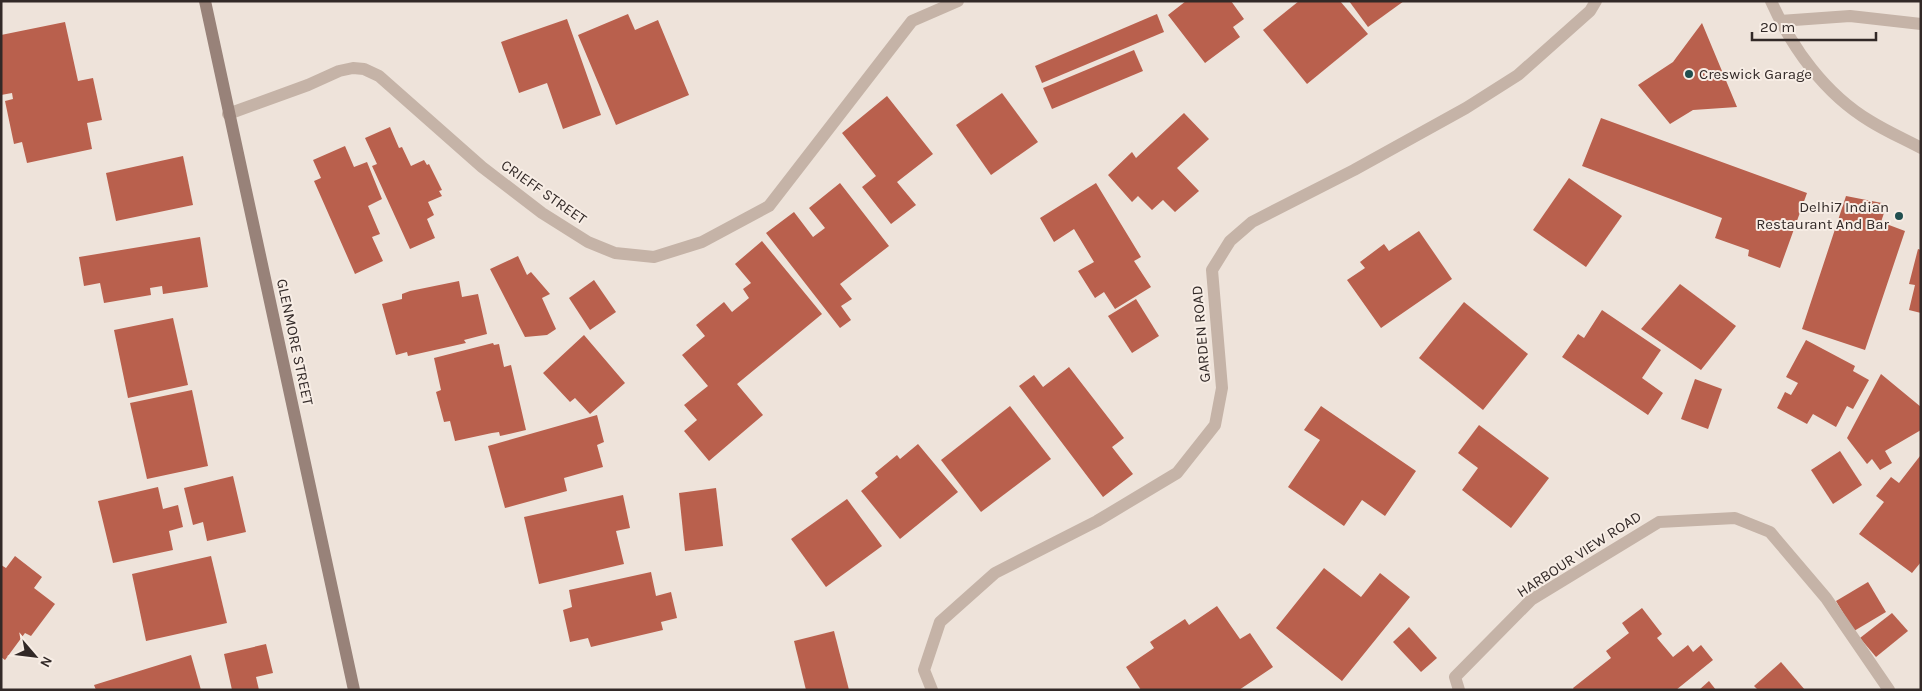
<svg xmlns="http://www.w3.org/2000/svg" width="1922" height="691" font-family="Karla,sans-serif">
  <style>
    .building { fill: #b9604d }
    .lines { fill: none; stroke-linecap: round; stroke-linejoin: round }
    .minor { stroke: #c5b3a7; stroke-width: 12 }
    .tertiary { stroke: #c5b3a7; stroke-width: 12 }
    .secondary { stroke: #988279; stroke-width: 12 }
    .poi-dot { fill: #214f4f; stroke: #f7ede5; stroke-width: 2 }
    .labels { text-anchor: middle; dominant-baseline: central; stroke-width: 4; stroke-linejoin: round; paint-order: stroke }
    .poi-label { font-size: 15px; fill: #322927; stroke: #f7ede5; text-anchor: start }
    .street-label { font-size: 15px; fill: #322927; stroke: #f7ede5 }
  </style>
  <rect width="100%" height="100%" fill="#eee3da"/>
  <g class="building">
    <path d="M1186,1h45l13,18 -11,8 7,10 -35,26 -37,-48z"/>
    <path d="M1299,1h41l28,33 -61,50 -44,-54z"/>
    <path d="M1349,1h55l-36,26z"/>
    <path d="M628,14l7,16 23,-10 31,75 -73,30 -38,-90z"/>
    <path d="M1157,14l7,18 -122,51 -7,-17z"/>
    <path d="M567,19l34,96 -38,14 -16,-46 -28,10 -18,-51z"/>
    <path d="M65,22l13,59 15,-3 9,42 -15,3 5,26 -65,14 -5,-21 -8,2 -9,-43 8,-2 -1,-6 -11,2v-60z"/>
    <path d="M1702,23l35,84 -44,3 -23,14 -32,-39 35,-23z"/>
    <path d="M1134,50l9,21 -91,38 -9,-21z"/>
    <path d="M1002,93l36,49 -47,33 -35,-50z"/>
    <path d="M887,96l46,58 -36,28 19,23 -25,19 -29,-37 14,-11 -34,-43z"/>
    <path d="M1184,113l25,26 -32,29 22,23 -24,21 -12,-12 -11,10 -14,-14 -6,6 -24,-27 24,-23 4,6z"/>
    <path d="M1601,118l206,75 -27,75 -32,-12 1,-6 -34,-12 7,-20 -140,-52z"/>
    <path d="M390,127l9,21 3,-1 9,19 13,-6 3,5 2,-1 13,26 -3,1 3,5 -14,6 6,13 -7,4 8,19 -25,11 -38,-83 5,-2 -12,-26z"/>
    <path d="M345,146l9,21 13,-5 15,37 -14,7 12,28 -8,3 11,24 -28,13 -41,-93 7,-3 -8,-18z"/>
    <path d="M183,156l10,49 -77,16 -10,-48z"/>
    <path d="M1569,178l53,38 -36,51 -53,-37z"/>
    <path d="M840,183l49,63 -49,38 12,15 -11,7 10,14 -11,8 -74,-95 28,-21 19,25 12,-9 -16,-20z"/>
    <path d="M1096,183l45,74 -7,4 17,26 -36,22 -11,-17 -9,6 -17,-27 16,-9 -20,-33 -20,13 -14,-24z"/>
    <path d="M1846,196l41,8 -6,18 24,9 -40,119 -63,-21z"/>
    <path d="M1419,231l33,48 -71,49 -34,-48 18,-12 -5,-6 24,-18 5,7z"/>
    <path d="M200,237l8,50 -45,7 -1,-8 -12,2 1,7 -47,8 -4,-20 -16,3 -5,-29z"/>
    <path d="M762,241l60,73 -85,70 26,31 -54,46 -25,-30 13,-11 -13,-15 24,-19 -26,-31 23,-19 -9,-11 28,-23 8,10 17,-14 -6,-9 8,-6 -16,-19z"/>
    <path d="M1918,249l3,1v63l-12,-3 6,-25 -6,-1z"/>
    <path d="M518,256l9,19 4,-3 19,22 -8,4 14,31 -9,6 -22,2 -35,-68z"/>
    <path d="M594,280l22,32 -26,18 -21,-32z"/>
    <path d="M459,281l3,16 16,-3 9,40 -23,6 2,3 -58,13 -1,-4 -11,3 -14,-51 20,-5v-5l8,-3z"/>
    <path d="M1680,284l56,42 -35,44 -60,-41z"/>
    <path d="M1136,299l23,37 -27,17 -24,-37z"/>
    <path d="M1464,302l64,52 -45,56 -64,-52z"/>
    <path d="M1602,310l59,40 -19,28 21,15 -15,22 -86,-58 16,-23 6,4z"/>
    <path d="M173,318l15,67 -60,13 -14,-68z"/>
    <path d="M584,335l41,48 -35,31 -15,-16 -5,4 -27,-29z"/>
    <path d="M1806,340l49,26 -2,5 16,9 -16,29 -6,-3 -11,21 -23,-13 -6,10 -30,-16 8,-16 6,3 7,-12 -12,-6z"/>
    <path d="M493,343l1,2 5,-1 5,23 7,-2 15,65 -26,6 -1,-4 -7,1 -37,8 -5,-20 -6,1 -8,-30 5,-2 -7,-32z"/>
    <path d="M1069,367l55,71 -12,9 21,27 -30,23 -84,-111 15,-11 9,12z"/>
    <path d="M1881,374l40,33v23l-36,21 7,12 -12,7 -8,-11 -5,5 -20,-26z"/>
    <path d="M1695,379l27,10 -14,40 -27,-10z"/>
    <path d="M192,390l16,76 -61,13 -17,-76z"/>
    <path d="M1010,406l41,53 -70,53 -40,-52z"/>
    <path d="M1321,406l95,65 -31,45 -23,-16 -18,26 -56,-39 32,-47 -16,-10z"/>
    <path d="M597,415l7,27 -7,3 6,22 -39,11 3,13 -62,17 -17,-62z"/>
    <path d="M1479,425l70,53 -38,50 -49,-38 16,-22 -20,-15z"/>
    <path d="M918,444l40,48 -58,47 -39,-48 17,-14 -3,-4 22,-18 3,4z"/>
    <path d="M1840,451l22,34 -29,19 -22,-34z"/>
    <path d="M1920,456l1,106 -9,11 -53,-39 25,-32 -8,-6 15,-19 8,6z"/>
    <path d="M233,476l13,56 -39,9 -4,-19 -10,3 -9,-37z"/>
    <path d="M158,487l5,22 15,-4 5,22 -14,4 4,19 -60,13 -15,-62z"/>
    <path d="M716,488l7,58 -38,5 -6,-58z"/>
    <path d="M623,495l7,33 -14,3 8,33 -85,20 -15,-67z"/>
    <path d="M847,499l35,47 -56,41 -35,-48z"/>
    <path d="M15,556l27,21 -8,11 21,16 -24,32 -6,-3 -20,27 -4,-3v-92l5,3z"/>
    <path d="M211,556l16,67 -81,18 -14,-67z"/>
    <path d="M1324,568l37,29 19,-24 30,24 -68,84 -66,-53z"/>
    <path d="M651,572l5,24 15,-4 6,26 -16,4 2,8 -72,17 -3,-9 -18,4 -7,-32 9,-3 -3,-17z"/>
    <path d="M1868,582l18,30 -32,19 -18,-30z"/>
    <path d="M1217,606l23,33 10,-6 23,34 -34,23h-98l-15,-23 28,-19 -4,-6 35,-23 4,6z"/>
    <path d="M1642,608l20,26 -5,4 16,19 15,-12 5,7 8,-7 12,15 -37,30h-102l-1,-2 38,-30 -5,-7 23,-18 -7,-10z"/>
    <path d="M1892,613l16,18 -32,26 -16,-19z"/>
    <path d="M1409,627l28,31 -16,14 -28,-30z"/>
    <path d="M834,631l15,59h-43l-12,-49z"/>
    <path d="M266,644l7,29 -17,4 3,13h-27l-8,-36z"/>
    <path d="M191,655l10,35h-105l-2,-5z"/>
    <path d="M1781,662l24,28h-47l-4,-4z"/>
    <path d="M1709,681l7,9h-17z"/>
  </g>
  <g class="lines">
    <g class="minor">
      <path d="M1780,21l70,-5 71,8"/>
      <path d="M228,114l80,-29 31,-14 14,-3 11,1 15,7 103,91 60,46 46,29 27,11 39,4 48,-15 67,-36 143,-185 46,-20"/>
      <path d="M932,690l-8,-20 16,-48 55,-49 102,-52 80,-48 38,-48 7,-37 -10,-118 18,-29 22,-19 102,-52 112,-62 52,-33 72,-64 6,-10"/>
      <path d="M1459,690l-4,-13 76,-77 128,-78 76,-4 35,14 56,66 63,92"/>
    </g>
    <path class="tertiary" d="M1771,1c21,47 54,93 99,120 16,10 34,18 51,27"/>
    <path class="secondary" d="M205,1l149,689"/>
  </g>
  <g class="poi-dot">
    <circle cx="1689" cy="74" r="5"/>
    <circle cx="1899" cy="216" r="5"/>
  </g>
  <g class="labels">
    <g class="poi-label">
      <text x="1699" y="74">Creswick Garage</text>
      <text x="1889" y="207" text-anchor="end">Delhi7 Indian<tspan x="1889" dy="17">Restaurant And Bar</tspan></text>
    </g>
    <g class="street-label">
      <text transform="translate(544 192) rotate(35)">CRIEFF STREET</text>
      <text transform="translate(1201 334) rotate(-95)">GARDEN ROAD</text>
      <text transform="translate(295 342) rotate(78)">GLENMORE STREET</text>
      <text transform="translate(1579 554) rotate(-33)">HARBOUR VIEW ROAD</text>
    </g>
  </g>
  <rect width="1922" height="691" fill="none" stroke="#322927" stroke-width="5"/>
  <g transform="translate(35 656) rotate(118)" stroke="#f7ede5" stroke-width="4" paint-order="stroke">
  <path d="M0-4L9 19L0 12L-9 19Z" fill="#322927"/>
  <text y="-8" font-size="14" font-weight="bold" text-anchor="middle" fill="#322927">N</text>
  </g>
  <path d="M1752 32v8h124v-8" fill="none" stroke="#322927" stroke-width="2.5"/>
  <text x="1760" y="32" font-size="15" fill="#322927" stroke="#f7ede5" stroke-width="4" paint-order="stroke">20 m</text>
</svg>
